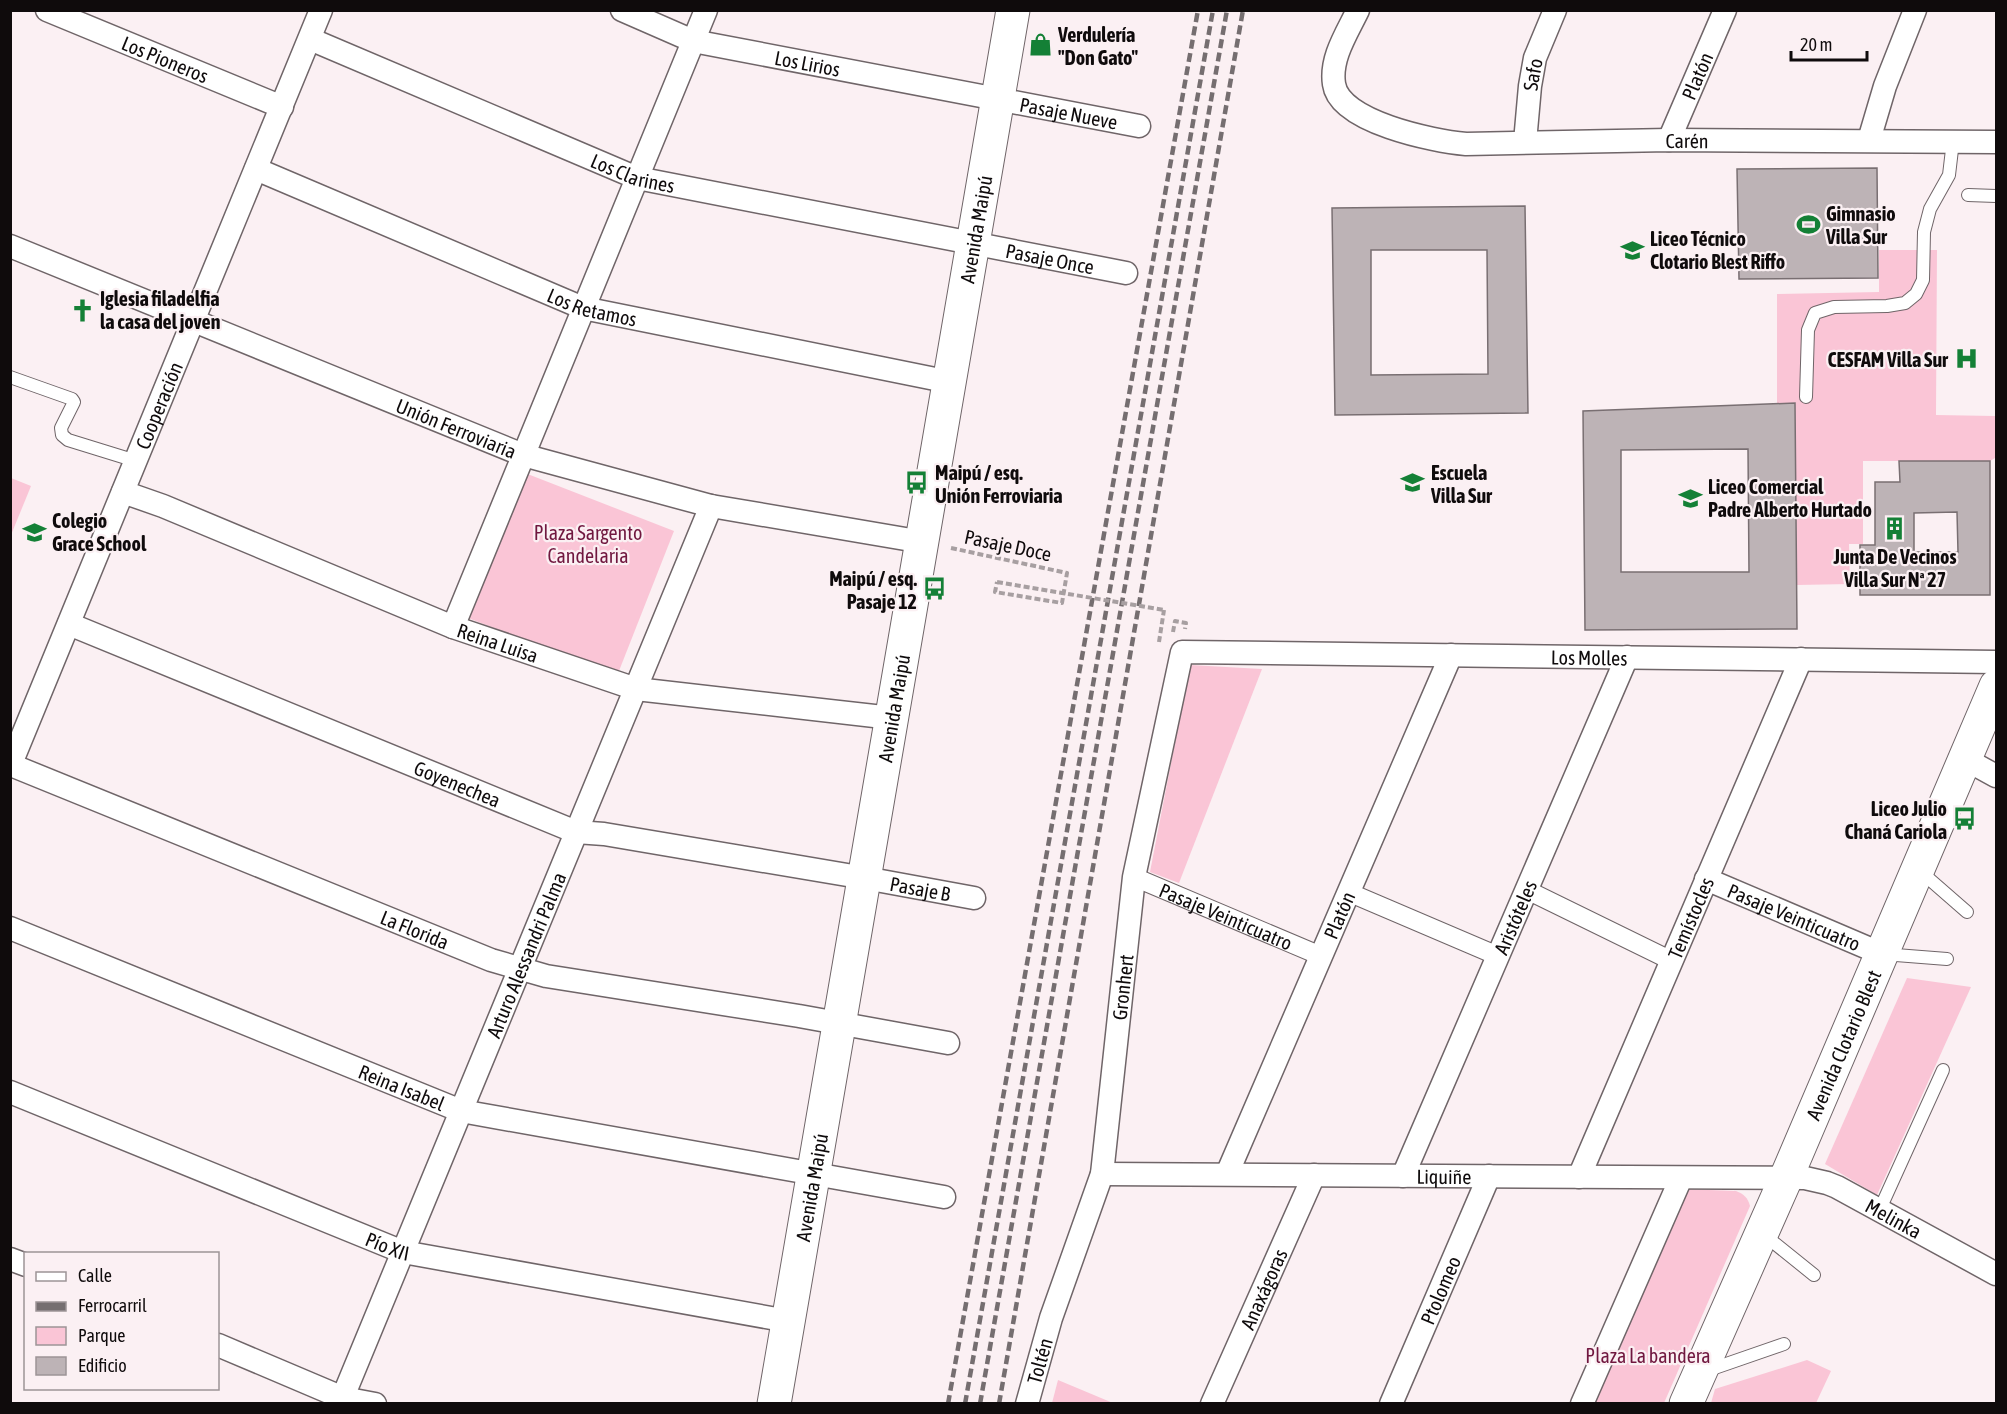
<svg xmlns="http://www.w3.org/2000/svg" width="2007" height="1414" font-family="'Asap Condensed',sans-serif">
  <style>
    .green { fill: #fac5d6 }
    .building { fill: #bdb3b6; stroke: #796f72; stroke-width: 1.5; fill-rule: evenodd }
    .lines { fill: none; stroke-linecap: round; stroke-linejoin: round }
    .service-casing { stroke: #6f6568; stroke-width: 14 }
    .pedestrian-casing { stroke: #6f6568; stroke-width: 20 }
    .minor-casing { stroke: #6f6568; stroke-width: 25 }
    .secondary-casing { stroke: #6f6568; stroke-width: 35 }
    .path { stroke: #a79fa1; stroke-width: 4; stroke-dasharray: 6 3; stroke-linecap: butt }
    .service { stroke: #fff; stroke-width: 12 }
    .pedestrian { stroke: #fff; stroke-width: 18 }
    .minor { stroke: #fff; stroke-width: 22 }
    .secondary { stroke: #fff; stroke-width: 33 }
    .rail { stroke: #756e70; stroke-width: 4.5; stroke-dasharray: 9 4.5; stroke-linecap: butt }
    .path-bridge { stroke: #a79fa1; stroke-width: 4; stroke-dasharray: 6 3; stroke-linecap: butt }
    .labels { text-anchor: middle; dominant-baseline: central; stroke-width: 4.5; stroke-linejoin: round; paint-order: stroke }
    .poi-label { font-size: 20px; font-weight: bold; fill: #0f0b0c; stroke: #fbf0f3; text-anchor: start }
    .street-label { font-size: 20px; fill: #0f0b0c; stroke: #fbf0f3 }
    .park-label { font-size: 20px; fill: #70173f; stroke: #fbf0f3 }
  </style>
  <rect width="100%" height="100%" fill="#fbf0f3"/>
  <g class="green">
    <path d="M1879,250h58l-1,165 59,1v42l-5,3h-127v83h-14l1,40 -53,1 -2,-181h-18v-110l102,-2z"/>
    <path d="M525,473l149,58 -57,145 -149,-58z"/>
    <path d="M11,478l20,8 -20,49z"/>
    <path d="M1190,665l72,4 -83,214 -29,-11z"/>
    <path d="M1907,978l64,9 -94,208 -52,-31z"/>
    <path d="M1682,1189l54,2c8,3 12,7 14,15l-86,197 -75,1z"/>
    <path d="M1807,1360l24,11 -15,32h-105l4,-14z"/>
    <path d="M1058,1380l55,23h-61z"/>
  </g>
  <g class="building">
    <path d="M1877,168l1,110 -139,1 -2,-110z"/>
    <path d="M1525,206l3,207 -193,2 -3,-207zM1371,250h116l1,124 -117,1z"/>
    <path d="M1795,403l2,226 -212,1 -2,-219zM1748,449l1,123h-128v-122z"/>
    <path d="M1899,461h91v134h-130v-50h15v-63h25zM1957,512l1,40h-44v-39z"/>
  </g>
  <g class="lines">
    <defs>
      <g id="service">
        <path d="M1968,195l28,1"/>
        <path d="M10,377l62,22 2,3 -13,26 1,7 6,5 68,21"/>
        <path d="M1806,397l2,-67 7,-17 19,-6 53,-1 18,-3 11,-9 7,-14 1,-48 6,-23 19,-34 4,-34"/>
        <path d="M1920,871l47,41"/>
        <path d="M1883,954l64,5"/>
        <path d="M1880,1209l63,-139"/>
        <path d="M1763,1234l51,41"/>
        <path d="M1706,1371l78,-27"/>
      </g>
      <g id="pedestrian">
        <path id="s1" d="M1134,877l187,79"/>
        <path d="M1527,890l145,71"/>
        <path d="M1348,892l150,64"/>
      </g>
      <g id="minor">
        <path id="s2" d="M47,10l235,97"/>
        <path id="s3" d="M622,10l71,31 446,85"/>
        <path id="s4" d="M1358,10c-11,23 -28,48 -24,74 5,38 99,57 132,60l203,-4 327,2"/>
        <path id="s5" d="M310,39l327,139 489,95"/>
        <path id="s6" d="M1669,140l56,-130"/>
        <path d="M1869,140l16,-54 30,-76"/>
        <path id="s7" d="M1525,142l5,-56 5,-28 20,-48"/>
        <path id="s8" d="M256,169l327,139 367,74"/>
        <path id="s9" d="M10,246l513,209 188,51 212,36"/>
        <path id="s10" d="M123,492l40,14 290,121 183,62 256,29"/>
        <path id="s11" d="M69,624l507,208 28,2 261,44 109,20"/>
        <path d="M453,627l253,-617"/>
        <path d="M1965,759l31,17"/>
        <path id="s12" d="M11,765l480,195 55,16 253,40 149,27"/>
        <path id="s13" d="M10,766l311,-756"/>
        <path id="s14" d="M1706,879l176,75"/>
        <path id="s15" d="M10,928l451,183 483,86"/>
        <path id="s16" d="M10,1092l393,160 385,69"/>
        <path id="s17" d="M1102,1174l703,4 22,5 10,4 159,87"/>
        <path id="s18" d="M1227,1174l224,-519"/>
        <path id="s19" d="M1403,1176l224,-519"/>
        <path id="s20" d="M1579,1177l222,-518"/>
        <path d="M10,1259l16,6"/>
        <path d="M218,1345l125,53 32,6"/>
        <path id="s21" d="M340,1404l371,-898"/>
        <path id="s22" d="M1027,1404l24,-86 51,-144 32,-297 48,-225 814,10"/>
        <path id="s23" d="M1212,1404l102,-229"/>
        <path id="s24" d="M1391,1404l98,-228"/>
        <path d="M1582,1404l99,-226"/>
      </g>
      <g id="secondary">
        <path id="s25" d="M774,1404l239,-1394"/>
        <path id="s26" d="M1686,1404l100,-226 210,-492"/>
      </g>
    </defs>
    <use href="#service" class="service-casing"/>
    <use href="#pedestrian" class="pedestrian-casing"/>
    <use href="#minor" class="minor-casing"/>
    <use href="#secondary" class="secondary-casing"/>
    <g class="path">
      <path d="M951,548l116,25 -5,30 -67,-11 2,-10"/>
      <path d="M1173,632l2,-11 11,2 -1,6"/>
      <path d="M1159,642l5,-32"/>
    </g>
    <use href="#service" class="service"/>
    <use href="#pedestrian" class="pedestrian"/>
    <use href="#minor" class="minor"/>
    <use href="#secondary" class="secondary"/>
    <g class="rail">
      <path d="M948,1404l250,-1394"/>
      <path d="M965,1404l248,-1394"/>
      <path d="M980,1404l247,-1394"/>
      <path d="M999,1404l244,-1394"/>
    </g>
    <path class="path-bridge" d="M997,582l167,28"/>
  </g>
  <defs>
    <symbol id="shop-bare" viewBox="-9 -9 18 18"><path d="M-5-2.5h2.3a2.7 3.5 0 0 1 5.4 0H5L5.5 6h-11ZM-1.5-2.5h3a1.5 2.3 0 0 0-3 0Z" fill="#148036" stroke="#fbf0f3" stroke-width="2.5" paint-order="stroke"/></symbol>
    <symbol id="stadium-bare" viewBox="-9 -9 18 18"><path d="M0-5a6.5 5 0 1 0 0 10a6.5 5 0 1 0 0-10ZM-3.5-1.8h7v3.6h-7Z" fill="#148036" stroke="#fbf0f3" stroke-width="2.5" paint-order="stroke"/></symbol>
    <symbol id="school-bare" viewBox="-9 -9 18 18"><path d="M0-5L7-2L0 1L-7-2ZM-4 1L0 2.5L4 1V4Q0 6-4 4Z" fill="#148036" stroke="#fbf0f3" stroke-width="2.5" paint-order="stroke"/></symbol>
    <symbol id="church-bare" viewBox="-9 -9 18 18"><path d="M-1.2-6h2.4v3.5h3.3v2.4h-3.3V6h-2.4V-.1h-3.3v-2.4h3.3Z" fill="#148036" stroke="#fbf0f3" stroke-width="2.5" paint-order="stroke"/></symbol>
    <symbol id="hospital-bare" viewBox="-9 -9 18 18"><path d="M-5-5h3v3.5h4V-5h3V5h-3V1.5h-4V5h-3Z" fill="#148036" stroke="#fbf0f3" stroke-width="2.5" paint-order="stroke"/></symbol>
    <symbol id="bus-bare" viewBox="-9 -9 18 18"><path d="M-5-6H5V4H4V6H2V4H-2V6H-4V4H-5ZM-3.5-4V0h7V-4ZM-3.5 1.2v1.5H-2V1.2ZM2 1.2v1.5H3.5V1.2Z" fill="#148036" stroke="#fbf0f3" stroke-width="2.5" paint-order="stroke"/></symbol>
    <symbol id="building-bare" viewBox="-9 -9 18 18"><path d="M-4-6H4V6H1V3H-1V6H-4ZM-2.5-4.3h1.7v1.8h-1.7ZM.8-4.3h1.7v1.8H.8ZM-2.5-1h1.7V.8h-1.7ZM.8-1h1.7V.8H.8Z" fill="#148036" stroke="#fbf0f3" stroke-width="2.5" paint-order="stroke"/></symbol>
  </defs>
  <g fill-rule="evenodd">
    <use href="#shop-bare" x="1024" y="28" width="33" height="33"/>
    <use href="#stadium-bare" x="1792" y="208" width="33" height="33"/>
    <use href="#school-bare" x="1616" y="234" width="33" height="33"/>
    <use href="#church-bare" x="66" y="294" width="33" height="33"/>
    <use href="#hospital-bare" x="1950" y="342" width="33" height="33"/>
    <use href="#bus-bare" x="900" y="466" width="33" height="33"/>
    <use href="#school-bare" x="1396" y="466" width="33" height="33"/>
    <use href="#school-bare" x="1674" y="482" width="33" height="33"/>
    <use href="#building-bare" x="1878" y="512" width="33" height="33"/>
    <use href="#school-bare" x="18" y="516" width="33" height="33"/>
    <use href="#bus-bare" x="918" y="572" width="33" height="33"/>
    <use href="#bus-bare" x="1948" y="802" width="33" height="33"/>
  </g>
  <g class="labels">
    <g class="poi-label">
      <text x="1058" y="34">Verdulería<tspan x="1058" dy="23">"Don Gato"</tspan></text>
      <text x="1826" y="213">Gimnasio<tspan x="1826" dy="23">Villa Sur</tspan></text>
      <text x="1650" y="238">Liceo Técnico<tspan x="1650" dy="23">Clotario Blest Riffo</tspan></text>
      <text x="100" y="298">Iglesia filadelfia<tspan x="100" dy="23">la casa del joven</tspan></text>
      <text x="1948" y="359" text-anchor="end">CESFAM Villa Sur</text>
      <text x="935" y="472">Maipú / esq.<tspan x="935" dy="23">Unión Ferroviaria</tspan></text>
      <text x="1431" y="472">Escuela<tspan x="1431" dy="23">Villa Sur</tspan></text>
      <text x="1708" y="486">Liceo Comercial<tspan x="1708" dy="23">Padre Alberto Hurtado</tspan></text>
      <text x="52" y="520">Colegio<tspan x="52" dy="23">Grace School</tspan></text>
      <text x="1895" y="556" text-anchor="middle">Junta De Vecinos<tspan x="1895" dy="23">Villa Sur Nª 27</tspan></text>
      <text x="917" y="578" text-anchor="end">Maipú / esq.<tspan x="917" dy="23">Pasaje 12</tspan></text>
      <text x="1947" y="808" text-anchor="end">Liceo Julio<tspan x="1947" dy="23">Chaná Cariola</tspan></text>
    </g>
    <g class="street-label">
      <text stroke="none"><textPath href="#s2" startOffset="128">Los Pioneros</textPath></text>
      <text stroke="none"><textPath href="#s3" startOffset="194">Los Lirios</textPath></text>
      <text stroke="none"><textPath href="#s7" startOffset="68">Safo</textPath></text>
      <text stroke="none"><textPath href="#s6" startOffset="70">Platón</textPath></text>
      <text stroke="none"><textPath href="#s3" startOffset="460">Pasaje Nueve</textPath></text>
      <text stroke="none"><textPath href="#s4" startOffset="452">Carén</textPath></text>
      <text stroke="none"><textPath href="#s5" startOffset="350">Los Clarines</textPath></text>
      <text stroke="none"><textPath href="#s25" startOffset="1192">Avenida Maipú</textPath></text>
      <text stroke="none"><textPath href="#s5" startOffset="776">Pasaje Once</textPath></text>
      <text stroke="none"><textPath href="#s8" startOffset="364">Los Retamos</textPath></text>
      <text stroke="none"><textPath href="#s13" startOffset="390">Cooperación</textPath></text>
      <text stroke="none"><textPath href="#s9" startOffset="482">Unión Ferroviaria</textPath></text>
      <text transform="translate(1008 545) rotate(12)">Pasaje Doce</text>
      <text stroke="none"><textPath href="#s10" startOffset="404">Reina Luisa</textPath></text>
      <text stroke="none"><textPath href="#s22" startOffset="1178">Los Molles</textPath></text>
      <text stroke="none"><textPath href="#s25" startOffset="706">Avenida Maipú</textPath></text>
      <text stroke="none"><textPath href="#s11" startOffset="420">Goyenechea</textPath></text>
      <text stroke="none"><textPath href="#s11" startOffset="897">Pasaje B</textPath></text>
      <text stroke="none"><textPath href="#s18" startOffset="282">Platón</textPath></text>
      <text stroke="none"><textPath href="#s1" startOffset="100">Pasaje Veinticuatro</textPath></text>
      <text stroke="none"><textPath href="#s19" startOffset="282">Aristóteles</textPath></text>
      <text stroke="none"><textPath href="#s14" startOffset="96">Pasaje Veinticuatro</textPath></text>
      <text stroke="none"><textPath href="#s20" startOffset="282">Temístocles</textPath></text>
      <text stroke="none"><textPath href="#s12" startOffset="436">La Florida</textPath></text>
      <text stroke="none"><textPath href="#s21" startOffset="486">Arturo Alessandri Palma</textPath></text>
      <text stroke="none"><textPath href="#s22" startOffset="430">Gronhert</textPath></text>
      <text stroke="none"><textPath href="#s26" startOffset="392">Avenida Clotario Blest</textPath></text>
      <text stroke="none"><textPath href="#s15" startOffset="423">Reina Isabel</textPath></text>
      <text stroke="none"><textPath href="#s17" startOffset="342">Liquiñe</textPath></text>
      <text stroke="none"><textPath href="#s25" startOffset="220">Avenida Maipú</textPath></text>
      <text stroke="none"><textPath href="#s17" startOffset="801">Melinka</textPath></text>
      <text stroke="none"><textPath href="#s16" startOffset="408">Pío XII</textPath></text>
      <text stroke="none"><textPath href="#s23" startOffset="126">Anaxágoras</textPath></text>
      <text stroke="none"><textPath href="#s24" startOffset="124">Ptolomeo</textPath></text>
      <text stroke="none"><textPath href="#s22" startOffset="45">Toltén</textPath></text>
    </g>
    <g class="park-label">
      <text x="588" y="532">Plaza Sargento<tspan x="588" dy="23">Candelaria</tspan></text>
      <text x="1648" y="1355">Plaza La bandera</text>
    </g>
  </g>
  <rect width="2007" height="1414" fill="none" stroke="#0f0b0c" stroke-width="24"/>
  <rect x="24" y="1252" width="195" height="138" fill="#fbf0f3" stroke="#9d9497" stroke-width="1.5"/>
  <rect x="36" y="1272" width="30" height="9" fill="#ffffff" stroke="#9d9497" stroke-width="1.5"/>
  <text x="78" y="1282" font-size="18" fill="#0f0b0c">Calle</text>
  <rect x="36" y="1302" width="30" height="9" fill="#756e70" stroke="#9d9497" stroke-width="1.5"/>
  <text x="78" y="1312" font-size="18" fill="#0f0b0c">Ferrocarril</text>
  <rect x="36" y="1327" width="30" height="18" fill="#fac5d6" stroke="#9d9497" stroke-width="1.5"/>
  <text x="78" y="1342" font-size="18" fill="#0f0b0c">Parque</text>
  <rect x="36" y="1357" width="30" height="18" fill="#bdb3b6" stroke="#9d9497" stroke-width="1.5"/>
  <text x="78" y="1372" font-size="18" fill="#0f0b0c">Edificio</text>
  <path d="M1791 51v9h76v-9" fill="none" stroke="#0f0b0c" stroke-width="3"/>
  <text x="1800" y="51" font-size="18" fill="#0f0b0c" stroke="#fbf0f3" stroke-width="4.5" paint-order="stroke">20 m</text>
</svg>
